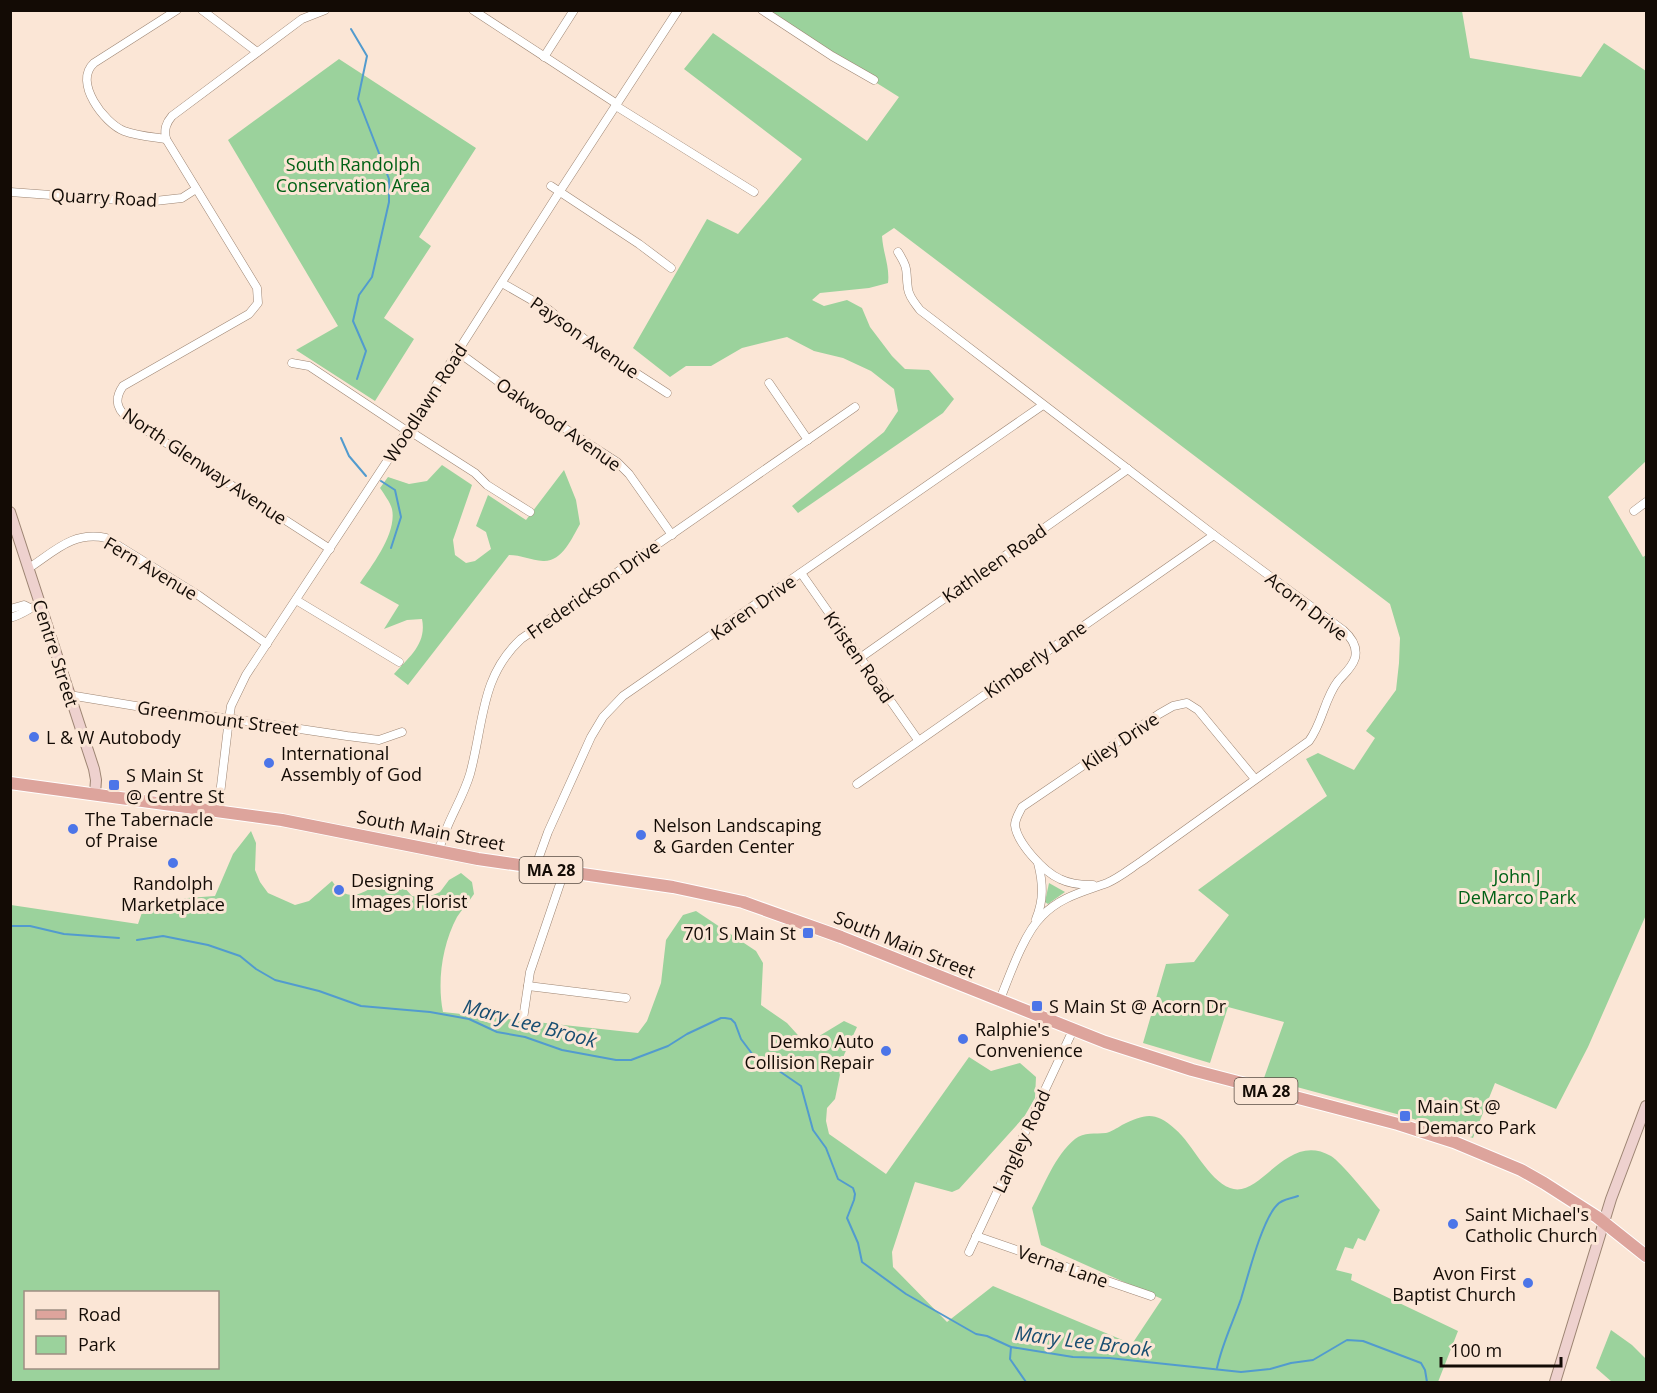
<svg xmlns="http://www.w3.org/2000/svg" width="1657" height="1393" font-family="'Open Sans',sans-serif">
  <style>
    .green { fill: #9bd29c; fill-rule: evenodd }
    .lines { fill: none; stroke-linecap: round; stroke-linejoin: round }
    .stream { stroke: #529bce; stroke-width: 2 }
    .street-casing { stroke: #9d8573; stroke-width: 9 }
    .secondary-casing { stroke: #9d8573; stroke-width: 12 }
    .primary-casing { stroke: #fff; stroke-width: 14 }
    .street { stroke: #fff; stroke-width: 8 }
    .secondary { stroke: #eed1ce; stroke-width: 10 }
    .primary { stroke: #dda49c; stroke-width: 12 }
    .poi-dot { fill: #4c75e8; stroke: #fbe6d6; stroke-width: 2 }
    .labels { text-anchor: middle; dominant-baseline: central; stroke-width: 6; stroke-linejoin: round; paint-order: stroke }
    .shield { fill: #fbe6d6; stroke: #594d44; stroke-width: 1.5 }
    .shield-label { font-size: 16px; font-weight: bold; fill: #130b05 }
    .park-label { font-size: 18px; fill: #006115; stroke: #fbe6d6 }
    .street-label { font-size: 18px; fill: #130b05; stroke: #fbe6d6 }
    .poi-label { font-size: 18px; fill: #130b05; stroke: #fbe6d6; text-anchor: start }
    .water-label { font-size: 20px; font-style: italic; fill: #184e71; stroke: #fbe6d6 }
  </style>
  <rect width="100%" height="100%" fill="#fbe6d6"/>
  <g class="green">
    <path d="M762,11h700l8,47 111,19 23,-34 42,28v390l-38,36 35,60 3,-2v360l-58,132 -32,62 -61,-26 -22,55 -69,-22 -140,-38 20,-56 -56,-15 -18,56 -67,-20 23,-79 28,-2 35,-47 -31,-25 129,-94 -21,-37 12,-6 36,17 21,-32 -9,-7 30,-41 3,-27 1,-25 -10,-34 -496,-376 -12,8c1,17 8,31 6,47l-19,5 -49,5 -8,7 12,6 23,-6 15,8 8,19 22,29 13,13 24,1 25,29 -11,14 -145,100 -6,-7 92,-74 14,-21 -4,-22 -23,-18 -28,-13 -29,-7 -27,-14 -45,11 -31,18h-25l-16,11 -37,-29 74,-129 31,15 64,-75 -118,-90 29,-36 154,108 32,-44z"/>
    <path d="M339,59l137,89 -57,89 12,9 -47,72 30,21 -39,62 -79,-51 42,-24 -110,-186z"/>
    <path d="M442,465l30,20 -19,55 2,15 11,8 9,-2 16,-12 -5,-17 -10,-6 12,-31 38,25 38,-50 12,30 4,24c-8,14 -18,38 -37,37 -12,-1 -22,-6 -34,-6l-101,130 -14,-11c15,-17 33,-30 28,-55l-15,1 -23,9 15,-24 -39,-22c13,-19 37,-50 32,-74 -2,-7 -8,-15 -12,-21l8,-11 21,7 18,-3z"/>
    <path d="M251,831l5,12 -1,27 5,12 8,11 27,12 14,-4 23,-20c20,30 38,4 61,-6l19,21 14,2 14,-6 9,-12 12,-7 11,9 2,12c-5,8 -12,15 -17,23 -15,28 -20,65 -14,95l195,21 9,-12 14,-38 5,-43 17,-25 13,-4 60,40 7,12 -2,42 26,18 19,21 38,-23 13,6 -13,28 -9,44 -8,9 -1,13 3,13 57,40 83,-117 22,14 29,-8 16,14 -1,21 -11,19 -65,72 -7,3 -37,-10 -23,70 1,15 54,55 46,-36 139,58 30,-45 -121,-54 -9,-37c12,-22 23,-53 43,-69 9,-7 20,-5 31,-6 5,-1 11,-5 16,-8 23,-11 33,-14 53,4 18,15 33,51 55,59 31,12 56,-58 101,-32 10,6 39,42 49,54l-15,31 -7,-3 -5,11 -8,-2 -9,23 16,4 -1,6 107,51 -20,51h-1427v-477l127,19 8,-23 69,-5 18,-42zM26,1292h192v76h-192z"/>
    <path d="M1049,883l16,9 -17,12 -3,-2z"/>
    <path d="M1611,1330l21,15 14,14v23h-34l-16,-14z"/>
  </g>
  <g class="lines">
    <g class="stream">
      <path d="M351,29l16,27 -9,43 31,80v23l-17,75 -13,18 -6,26 13,30 -9,28"/>
      <path d="M341,438l8,18 17,20"/>
      <path d="M381,481l14,9 6,27 -10,31"/>
      <path d="M10,926h20l34,8 55,4"/>
      <path d="M137,940l26,-4 45,9 32,11 16,13 19,11 44,11 42,15 69,6 39,7 28,13 28,5 37,13 54,10h15l37,-14 19,-12 34,-16h4l6,1 4,4 6,16 15,20 13,5 32,22 12,44 13,18 12,31 15,9 2,6 -1,6 -7,18 11,25 4,19 44,32 70,40 11,2 24,11 62,10 36,1 132,14 29,-3 21,-6 22,-3 34,-20 16,1 58,22 4,7 2,12"/>
      <path d="M1011,1347l-1,12 16,23"/>
      <path d="M1217,1368c5,-24 16,-46 24,-69 7,-23 21,-79 36,-94 5,-6 14,-6 21,-9"/>
    </g>
    <defs>
      <g id="street">
        <path d="M202,10l55,42"/>
        <path d="M325,10l-23,9 -130,97c-6,7 -8,13 -6,23l91,149 1,15 -9,11 -126,72c-9,13 -7,23 6,33l201,130"/>
        <path d="M473,10l144,94"/>
        <path d="M762,10l70,46 42,24"/>
        <path d="M544,57l30,-47"/>
        <path d="M616,106l138,86"/>
        <path d="M166,139c-14,-2 -29,-3 -42,-8 -20,-8 -51,-49 -30,-68l83,-53"/>
        <path d="M551,186l88,58 32,24"/>
        <path d="M10,192l136,10 36,-4 14,-9"/>
        <path d="M898,252c12,19 7,18 10,37 1,8 7,14 12,21l294,225 129,95c8,7 15,16 12,28 -3,10 -11,16 -17,23 -14,18 -15,41 -29,60l-167,120c-11,7 -23,17 -35,22 -24,9 -47,14 -65,33 -18,17 -33,61 -43,86"/>
        <path d="M502,283l47,27 39,32 79,51"/>
        <path d="M458,352l86,63 73,47 12,12 43,61"/>
        <path d="M292,363l17,3 98,65"/>
        <path d="M769,383l39,57"/>
        <path d="M408,430l67,43 12,12 43,27"/>
        <path d="M1634,511l12,-9"/>
        <path d="M29,568c26,-17 44,-37 77,-30l92,57 69,49"/>
        <path d="M801,573l117,167"/>
        <path d="M296,600l103,62"/>
        <path d="M10,609l14,-4 6,3"/>
        <path d="M10,618c14,-4 19,-10 30,-14"/>
        <path d="M860,658l268,-189"/>
        <path d="M69,695l103,17 61,7 114,17 32,4 23,-8"/>
        <path d="M857,784l357,-249"/>
        <path d="M218,811l11,-92 2,-13 15,-31 161,-244 153,-240 118,-181"/>
        <path d="M439,851c6,-27 23,-50 31,-77 14,-51 10,-97 51,-135l334,-232"/>
        <path d="M535,868l13,-36 43,-95 12,-20 20,-21 420,-291"/>
        <path d="M1093,885c-11,0 -23,-1 -33,-6 -16,-7 -43,-36 -45,-54 0,-6 4,-12 7,-18l137,-93 14,-8 14,-3 11,7 57,69"/>
        <path d="M1036,919c8,-19 7,-36 2,-56"/>
        <path d="M528,986l98,12"/>
        <path d="M523,1019l7,-47 34,-100"/>
        <path d="M976,1236l175,60"/>
        <path d="M969,1252l104,-222"/>
      </g>
      <g id="secondary">
        <path d="M10,512l84,257 2,11 -1,14"/>
        <path d="M1555,1382l56,-183 35,-93"/>
      </g>
      <path id="primary" d="M10,783l272,37 196,39 195,28 70,15 98,35 264,105 87,28 206,54 56,18 67,28 23,13 53,34 49,39"/>
    </defs>
    <use href="#street" class="street-casing"/>
    <use href="#secondary" class="secondary-casing"/>
    <use href="#primary" class="primary-casing"/>
    <use href="#street" class="street"/>
    <use href="#secondary" class="secondary"/>
    <use href="#primary" class="primary"/>
  </g>
  <g class="poi-dot">
    <circle cx="34" cy="737" r="6"/>
    <circle cx="269" cy="763" r="6"/>
    <rect x="108" y="779" width="12" height="12" rx="3"/>
    <circle cx="73" cy="829" r="6"/>
    <circle cx="641" cy="835" r="6"/>
    <circle cx="173" cy="863" r="6"/>
    <circle cx="339" cy="890" r="6"/>
    <rect x="802" y="927" width="12" height="12" rx="3"/>
    <rect x="1031" y="1000" width="12" height="12" rx="3"/>
    <circle cx="963" cy="1039" r="6"/>
    <circle cx="886" cy="1051" r="6"/>
    <rect x="1399" y="1110" width="12" height="12" rx="3"/>
    <circle cx="1453" cy="1224" r="6"/>
    <circle cx="1528" cy="1283" r="6"/>
  </g>
  <g class="labels">
    <g class="shield">
      <rect x="519.5" y="857" width="63" height="26" rx="4.5"/>
      <rect x="1234.5" y="1078" width="63" height="26" rx="4.5"/>
    </g>
    <g class="shield-label">
      <text x="551" y="870">MA 28</text>
      <text x="1266" y="1091">MA 28</text>
    </g>
    <g class="park-label">
      <text x="353" y="164">South Randolph<tspan x="353" dy="21">Conservation Area</tspan></text>
      <text x="1517" y="876">John J<tspan x="1517" dy="21">DeMarco Park</tspan></text>
    </g>
    <g class="street-label">
      <text transform="translate(104 197) rotate(3)">Quarry Road</text>
      <text transform="translate(585 337) rotate(35)">Payson Avenue</text>
      <text transform="translate(425 403) rotate(-57)">Woodlawn Road</text>
      <text transform="translate(559 424) rotate(35)">Oakwood Avenue</text>
      <text transform="translate(205 466) rotate(34)">North Glenway Avenue</text>
      <text transform="translate(994 563) rotate(-35)">Kathleen Road</text>
      <text transform="translate(151 568) rotate(31)">Fern Avenue</text>
      <text transform="translate(593 589) rotate(-35)">Frederickson Drive</text>
      <text transform="translate(1307 606) rotate(38)">Acorn Drive</text>
      <text transform="translate(753 607) rotate(-35)">Karen Drive</text>
      <text transform="translate(56 653) rotate(72)">Centre Street</text>
      <text transform="translate(859 657) rotate(55)">Kristen Road</text>
      <text transform="translate(1035 659) rotate(-35)">Kimberly Lane</text>
      <text transform="translate(218 718) rotate(8)">Greenmount Street</text>
      <text transform="translate(1120 741) rotate(-34)">Kiley Drive</text>
      <text transform="translate(431 830) rotate(11)">South Main Street</text>
      <text transform="translate(905 944) rotate(22)">South Main Street</text>
      <text transform="translate(1021 1141) rotate(-65)">Langley Road</text>
      <text transform="translate(1063 1266) rotate(19)">Verna Lane</text>
    </g>
    <g class="poi-label">
      <text x="46" y="737">L &amp; W Autobody</text>
      <text x="281" y="753">International<tspan x="281" dy="21">Assembly of God</tspan></text>
      <text x="126" y="775">S Main St<tspan x="126" dy="21">@ Centre St</tspan></text>
      <text x="85" y="819">The Tabernacle<tspan x="85" dy="21">of Praise</tspan></text>
      <text x="653" y="825">Nelson Landscaping<tspan x="653" dy="21">&amp; Garden Center</tspan></text>
      <text x="351" y="880">Designing<tspan x="351" dy="21">Images Florist</tspan></text>
      <text x="173" y="883" text-anchor="middle">Randolph<tspan x="173" dy="21">Marketplace</tspan></text>
      <text x="796" y="933" text-anchor="end">701 S Main St</text>
      <text x="1049" y="1006">S Main St @ Acorn Dr</text>
      <text x="975" y="1029">Ralphie's<tspan x="975" dy="21">Convenience</tspan></text>
      <text x="874" y="1041" text-anchor="end">Demko Auto<tspan x="874" dy="21">Collision Repair</tspan></text>
      <text x="1417" y="1106">Main St @<tspan x="1417" dy="21">Demarco Park</tspan></text>
      <text x="1465" y="1214">Saint Michael's<tspan x="1465" dy="21">Catholic Church</tspan></text>
      <text x="1516" y="1273" text-anchor="end">Avon First<tspan x="1516" dy="21">Baptist Church</tspan></text>
    </g>
    <g class="water-label">
      <text transform="translate(530 1023) rotate(15)">Mary Lee Brook</text>
      <text transform="translate(1083 1341) rotate(7)">Mary Lee Brook</text>
    </g>
  </g>
  <rect width="1657" height="1393" fill="none" stroke="#130b05" stroke-width="24"/>
  <rect x="24" y="1291" width="195" height="78" fill="#fbe6d6" stroke="#9e8e82" stroke-width="1.5"/>
  <rect x="36" y="1310" width="30" height="9" fill="#dda49c" stroke="#9e8e82" stroke-width="1.5"/>
  <text x="78" y="1321" font-size="18" fill="#130b05">Road</text>
  <rect x="36" y="1336" width="30" height="18" fill="#9bd29c" stroke="#9e8e82" stroke-width="1.5"/>
  <text x="78" y="1351" font-size="18" fill="#130b05">Park</text>
  <path d="M1441 1357v9h120v-9" fill="none" stroke="#130b05" stroke-width="3"/>
  <text x="1450" y="1357" font-size="18" fill="#130b05" stroke="#fbe6d6" stroke-width="4.5" paint-order="stroke">100 m</text>
</svg>
